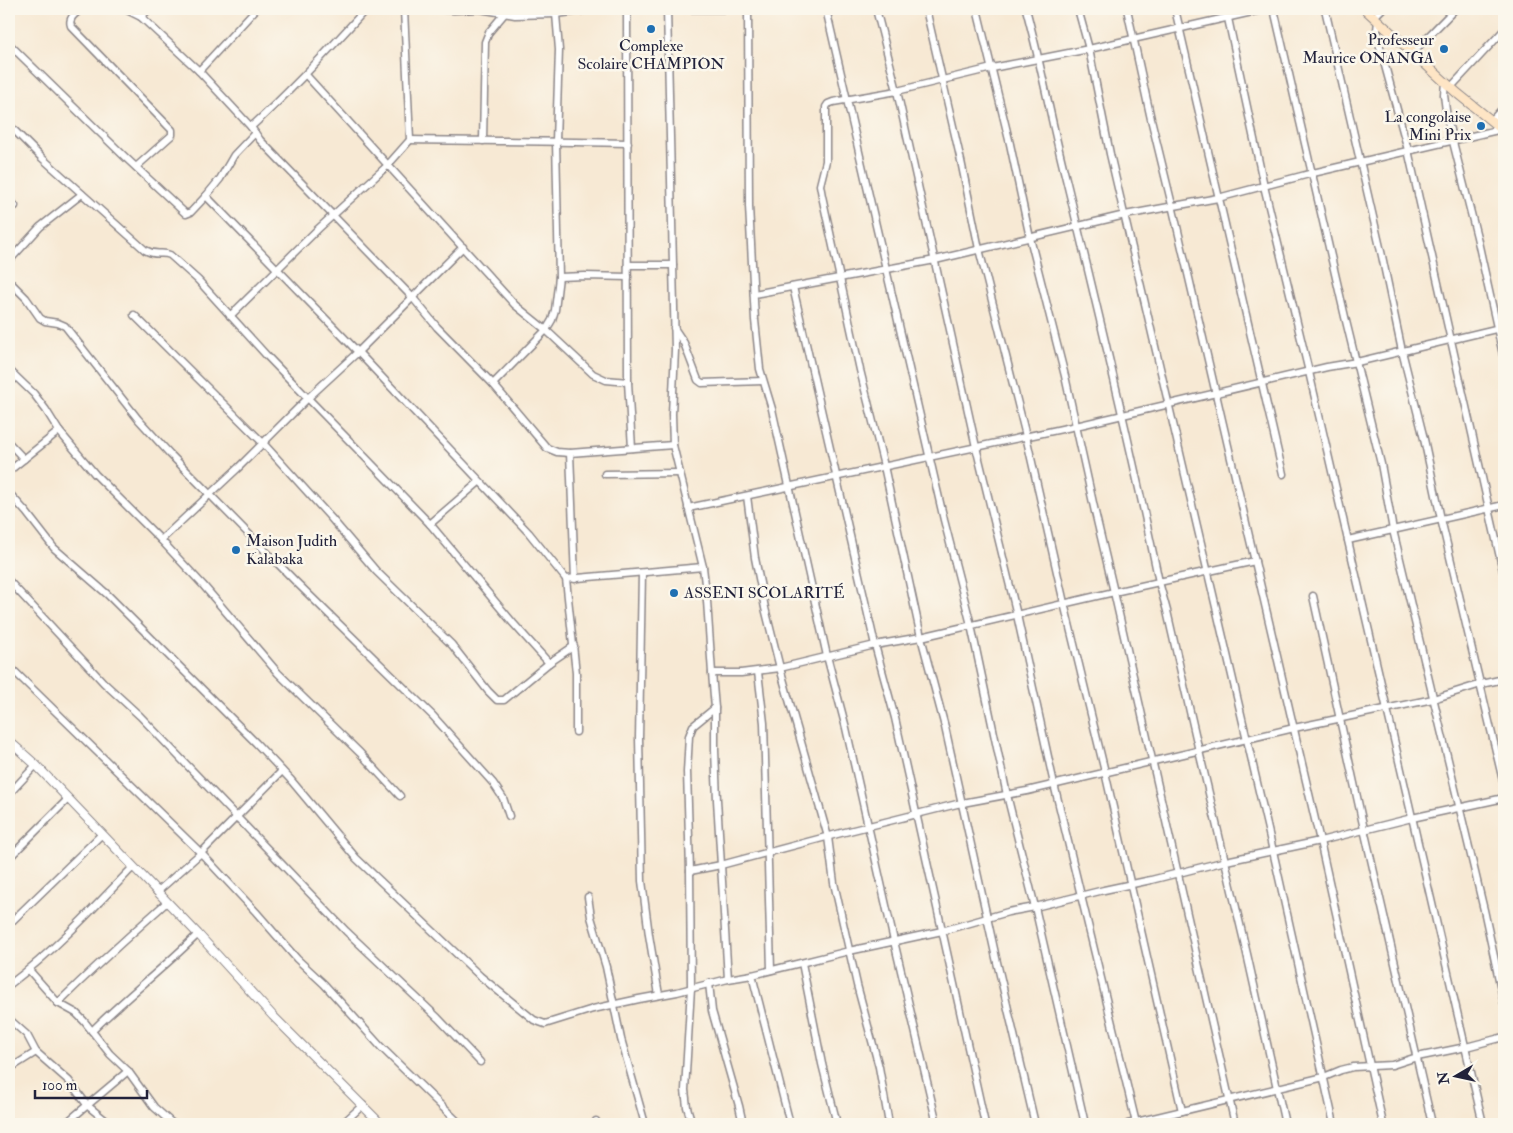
<svg xmlns="http://www.w3.org/2000/svg" width="1513" height="1133" font-family="'IM FELL Double Pica',serif">
  <style>
    .lines { fill: none; stroke-linecap: round; stroke-linejoin: round }
    .minor-casing { stroke: #8c8688; stroke-width: 9 }
    .tertiary-casing { stroke: #8c8688; stroke-width: 10 }
    .secondary-casing { stroke: #8c8688; stroke-width: 11 }
    .minor { stroke: #fff; stroke-width: 6 }
    .tertiary { stroke: #fff; stroke-width: 8 }
    .secondary { stroke: #fee5c5; stroke-width: 9 }
    .poi-dot { fill: #1f6fb2; stroke: #fbf7ec; stroke-width: 2 }
    .labels { text-anchor: middle; dominant-baseline: central; stroke-width: 5; stroke-linejoin: round; paint-order: stroke }
    .poi-label { font-size: 16px; fill: #22223b; stroke: #fbf7ec; text-anchor: end }
  </style>
  <rect width="100%" height="100%" fill="#fbf7ec"/>
  <filter id="ink" filterUnits="userSpaceOnUse"><feTurbulence type="fractalNoise" baseFrequency=".02" numOctaves="2"/><feDisplacementMap in="SourceGraphic" scale="10" xChannelSelector="R" yChannelSelector="G"/><feConvolveMatrix kernelMatrix="1 2 1 2 8 2 1 2 1" color-interpolation-filters="sRGB"/></filter>
  <filter id="wash" filterUnits="userSpaceOnUse"><feTurbulence type="fractalNoise" baseFrequency=".0096" numOctaves="4" result="noise"/><feDisplacementMap in="SourceGraphic" scale="20" xChannelSelector="R" yChannelSelector="G"/><feGaussianBlur stdDeviation="1.12" result="paint"/><feColorMatrix in="noise" values="0 0 0 0 0 0 0 0 0 0 0 0 0 0 0 0 0 1.4 0 .05"/><feComposite in="paint" operator="in"/></filter>
  <g filter="url(#wash)">
    <rect width="100%" height="100%" fill="#f7e9d4"/>
  </g>
  <g filter="url(#ink)">
    <g class="lines">
      <defs>
        <g id="minor">
          <path d="M81,9c-6,5 -13,9 -10,17l101,104v5l-36,32"/>
          <path d="M125,9l16,8 58,54 52,56 9,13 153,158 24,29 56,57 54,64 10,4 13,1 103,-8"/>
          <path d="M430,9l24,1 25,-1"/>
          <path d="M480,9l35,6 41,-1 39,-5"/>
          <path d="M627,9l1,373 4,66"/>
          <path d="M635,9h10"/>
          <path d="M667,9l8,341 -3,64 1,31 30,122 4,34 5,72 3,35v42l2,50 11,179"/>
          <path d="M678,9h53"/>
          <path d="M748,9l1,197 6,114 5,49 12,40 55,247 19,72 48,213 43,183"/>
          <path d="M826,9l118,511 27,105 36,170 28,112 50,217"/>
          <path d="M876,9l21,82 79,356 41,168 37,169 82,339"/>
          <path d="M926,9l35,152 18,88 47,187 38,167 41,169 77,339"/>
          <path d="M977,9l33,135 20,94 35,138 30,136 19,80 45,-10 8,29 32,140 48,203 38,170"/>
          <path d="M1026,9c15,55 25,111 39,166 33,135 66,271 94,407l96,-21"/>
          <path d="M1078,9l11,40 21,105 163,697 61,273"/>
          <path d="M1127,9l24,110 21,86 148,636 63,283"/>
          <path d="M1175,9l108,465"/>
          <path d="M1226,9l38,177 45,186 174,752"/>
          <path d="M1274,9l71,308 36,147 12,66 91,380 20,93"/>
          <path d="M1325,9l57,247 20,95 22,88 17,80 63,266"/>
          <path d="M141,17l8,-8"/>
          <path d="M1374,17l8,-8"/>
          <path d="M1378,21l-1,9 1,10 30,110 96,425"/>
          <path d="M9,44l116,113 61,57 5,-2 15,-16 14,-17 14,-24 21,-22"/>
          <path d="M1413,52l42,-43"/>
          <path d="M199,71l57,-62"/>
          <path d="M306,75l209,230 31,25 47,44 13,6 22,2"/>
          <path d="M1445,81l-1,14 3,23 30,119 27,122"/>
          <path d="M1451,87l53,-57"/>
          <path d="M1491,121l13,-14"/>
          <path d="M9,125l33,33 103,92c12,7 16,1 25,5l28,25 69,76 163,168 83,99 36,40 25,-17"/>
          <path d="M251,127c41,-37 78,-77 115,-118"/>
          <path d="M410,140c73,1 145,1 218,3"/>
          <path d="M483,141l2,-99 4,-10 16,-19"/>
          <path d="M206,196l152,156 171,181 37,46 137,-12"/>
          <path d="M9,199l6,7"/>
          <path d="M9,261l31,-34 42,-33"/>
          <path d="M628,265h45"/>
          <path d="M559,277l26,-1 43,1"/>
          <path d="M9,281l17,17 14,20 5,3 13,2 7,3 73,93 32,35 125,127 138,135 60,67 10,15 6,18"/>
          <path d="M793,287l82,358 20,73 90,406"/>
          <path d="M754,294l181,-34 190,-45 93,-17 95,-25 189,-44"/>
          <path d="M134,315l129,128 68,75 45,53 76,74 36,46 9,9h7l45,-37"/>
          <path d="M230,316l88,-87 69,-63 23,-26 -6,-131"/>
          <path d="M674,328l10,15 14,37 4,3 61,-2"/>
          <path d="M9,370l25,24 12,16 13,21 36,43 66,66 42,45 75,88 82,80 40,43"/>
          <path d="M493,384l53,-54 6,-10 3,-10 4,-33 -3,-136 3,-91 -3,-36"/>
          <path d="M9,443l15,16"/>
          <path d="M570,453l5,126"/>
          <path d="M9,471l50,-40"/>
          <path d="M605,474l75,-1"/>
          <path d="M9,493l17,19 28,36 53,46 149,149 34,36 66,79 124,118 54,44 11,4 48,-15 46,-10 38,-7 51,-13 24,-4 97,-24 93,-20 66,-19 27,-5 69,-17 47,-10 75,-19 94,-20 92,-23 92,-20"/>
          <path d="M747,496l8,62 10,50 15,60 48,169 6,46 23,102 22,82 10,57"/>
          <path d="M688,508l388,-82 251,-59 30,-5 147,-35"/>
          <path d="M430,524l49,-42"/>
          <path d="M161,540l77,-72 70,-70 50,-46 105,-105"/>
          <path d="M1348,540l156,-35"/>
          <path d="M642,573l-3,165 3,143 7,54 10,60"/>
          <path d="M566,579l10,94v59"/>
          <path d="M9,581l95,102 36,33 206,215 92,87 42,44"/>
          <path d="M1313,596l51,233 68,295"/>
          <path d="M9,666l192,187 55,59 41,47 27,25 57,63 79,77"/>
          <path d="M758,672l6,51 7,247"/>
          <path d="M712,673h29l39,-5 95,-23 46,-8 193,-45c41,178 80,355 121,532"/>
          <path d="M9,794l27,-29"/>
          <path d="M9,858l59,-59"/>
          <path d="M690,871l31,-6 120,-32 116,-29 70,-13 267,-63 139,-29 48,-15 23,-5"/>
          <path d="M157,892l44,-39 81,-82"/>
          <path d="M588,897l3,20 15,50 15,72 24,85"/>
          <path d="M9,924l93,-90"/>
          <path d="M802,963l20,101 15,60"/>
          <path d="M29,970l29,33 18,10 8,8 26,33 18,17 26,36 19,17"/>
          <path d="M752,975l38,149"/>
          <path d="M709,983l3,28 27,95 4,18"/>
          <path d="M9,985c45,-34 85,-77 124,-118"/>
          <path d="M58,1003c35,-35 72,-68 109,-101"/>
          <path d="M9,1019l18,16 9,17 33,29 19,25 22,18"/>
          <path d="M92,1031c34,-34 72,-63 106,-97"/>
          <path d="M9,1069l27,-17"/>
          <path d="M596,1121l1,3"/>
          <path d="M65,1124l63,-53"/>
          <path d="M342,1124l21,-19"/>
          <path d="M692,1124l-5,-17 -2,-17 6,-102 -1,-117 -3,-99 2,-36 4,-10 22,-18"/>
          <path d="M1035,1124l-39,-166 -51,-231 -24,-90 -37,-171 -24,-96 -38,-174 -2,-11 6,-24v-54l2,-3 5,-2 64,-11 95,-23 97,-19 176,-40"/>
          <path d="M1128,1124l196,-47 17,-7 12,-3 39,-2 25,-8 49,-10 38,-10"/>
        </g>
        <path id="tertiary" d="M9,741l27,24 162,169 75,82 108,108"/>
        <path id="secondary" d="M1365,9l92,84 47,38"/>
      </defs>
      <use href="#minor" class="minor-casing"/>
      <use href="#tertiary" class="tertiary-casing"/>
      <use href="#secondary" class="secondary-casing"/>
      <use href="#minor" class="minor"/>
      <use href="#tertiary" class="tertiary"/>
      <use href="#secondary" class="secondary"/>
    </g>
  </g>
  <g class="poi-dot">
    <circle cx="651" cy="29" r="5"/>
    <circle cx="1444" cy="49" r="5"/>
    <circle cx="1481" cy="126" r="5"/>
    <circle cx="236" cy="550" r="5"/>
    <circle cx="674" cy="593" r="5"/>
  </g>
  <g class="labels">
    <g class="poi-label">
      <text x="1434" y="40">Professeur<tspan x="1434" dy="18">Maurice ONANGA</tspan></text>
      <text x="651" y="46" text-anchor="middle">Complexe<tspan x="651" dy="18">Scolaire CHAMPION</tspan></text>
      <text x="1471" y="117">La congolaise<tspan x="1471" dy="18">Mini Prix</tspan></text>
      <text x="246" y="541" text-anchor="start">Maison Judith<tspan x="246" dy="18">Kalabaka</tspan></text>
      <text x="684" y="593" text-anchor="start">ASSENI SCOLARITÉ</text>
    </g>
  </g>
  <rect width="1513" height="1133" fill="none" stroke="#fbf7ec" stroke-width="30"/>
  <g transform="translate(1456 1076) rotate(261)" stroke="#fbf7ec" stroke-width="4" paint-order="stroke">
  <path d="M0-4L9 19L0 12L-9 19Z" fill="#22223b"/>
  <text y="-8" font-size="14" font-weight="bold" text-anchor="middle" fill="#22223b">N</text>
  </g>
  <path d="M35 1090v8h112v-8" fill="none" stroke="#22223b" stroke-width="2.5"/>
  <text x="42" y="1090" font-size="15" fill="#22223b" stroke="#fbf7ec" stroke-width="4" paint-order="stroke">100 m</text>
</svg>
